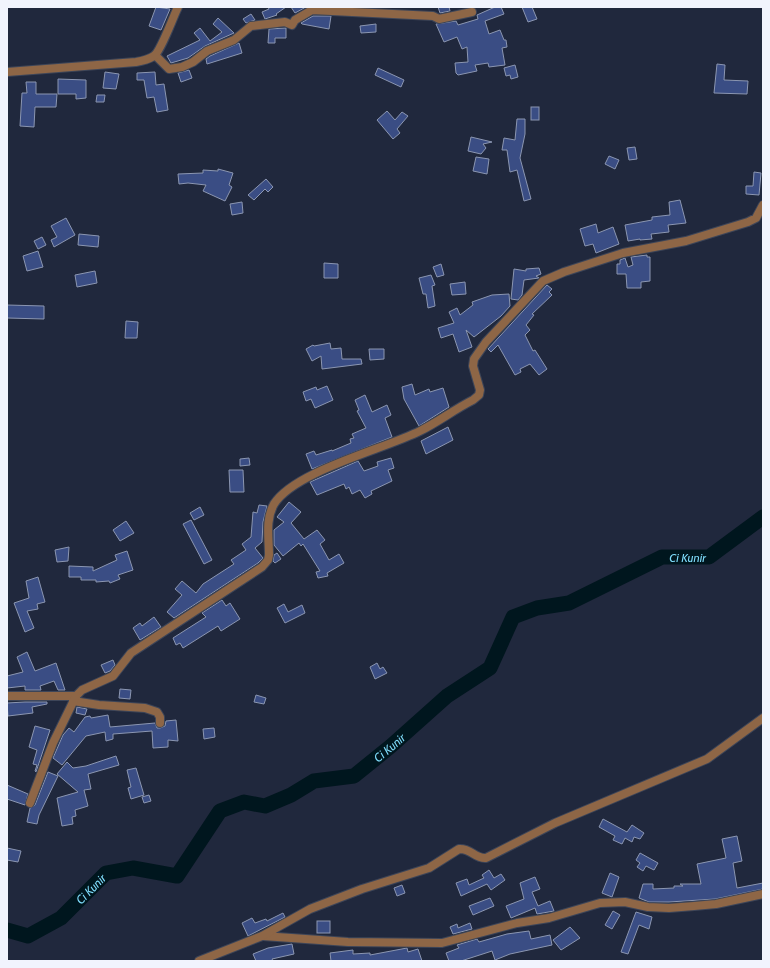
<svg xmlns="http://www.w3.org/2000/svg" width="770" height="968" font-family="Cabin,sans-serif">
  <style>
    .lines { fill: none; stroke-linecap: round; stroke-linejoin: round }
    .river { stroke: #00161e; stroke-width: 15 }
    .building { fill: #3a4d84; stroke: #8b96b1 }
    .minor-casing { stroke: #3d4558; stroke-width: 10 }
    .minor { stroke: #8e6646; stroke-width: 8 }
    .labels { text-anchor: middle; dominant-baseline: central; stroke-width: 3.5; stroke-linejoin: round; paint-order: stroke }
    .water-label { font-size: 12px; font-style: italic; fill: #7fddfc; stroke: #0d111b }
  </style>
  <rect width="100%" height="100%" fill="#20283d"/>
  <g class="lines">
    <path class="river" id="s1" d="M7,930l21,6 33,-18 45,-45 27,-5 44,8 43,-65 24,-9 21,4 26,-11 23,-14 40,-5 37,-30 56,-50 43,-28 23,-51 24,-9 32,-5 93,-46h47l54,-40"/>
  </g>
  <g class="building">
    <path d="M156,7l14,2 -9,21 -12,-4z"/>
    <path d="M268,7h18l-10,7 1,1 -12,4 -3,-7 7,-3z"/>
    <path d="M291,7h15l-11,6z"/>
    <path d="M438,7h11l1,4 -10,2z"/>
    <path d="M495,7h6l3,7 -19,7 4,13 11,-4 4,10h2l1,7 -5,1 3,17 -16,2 -1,-4 -13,2 2,6 -19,4 -2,-2 -1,-10 13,-1 -1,-15 -5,2 -5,-12 -13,5 -8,-18 20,-3 2,4 20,-6 -1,-4z"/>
    <path d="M522,7h10l5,12 -9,3z"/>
    <path d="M251,14l4,6 -9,3 -3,-4z"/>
    <path d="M313,16h18l-2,13 -27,-5 -1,-1z"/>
    <path d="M218,18l16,15 -29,13 -17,12 -17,5 -4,-7 33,-16 -6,-7 6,-5 10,13 12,-9 -9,-8z"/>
    <path d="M376,24v8l-15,1 -1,-7z"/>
    <path d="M286,28v10h-11v5h-7l1,-14z"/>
    <path d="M239,43l3,10 -35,11 -1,-5 4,-3z"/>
    <path d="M717,64l8,1 -1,15 24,1 -1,13 -33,-1z"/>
    <path d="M515,65l3,12 -7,2 -1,-4 -4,1 -2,-8z"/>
    <path d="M378,68l26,12 -3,7 -26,-12z"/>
    <path d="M189,70l3,8 -11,4 -3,-9z"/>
    <path d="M105,72l14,2 -3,15 -13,-1z"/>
    <path d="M155,72l1,13 8,-1 4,26 -11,2 -3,-15 -7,1 -3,-18h-7v-7z"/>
    <path d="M58,79l28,1v18l-10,1v-5h-18z"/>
    <path d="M26,82h10v12h21l-1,13h-21l-1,20 -14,-1 2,-33h5z"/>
    <path d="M97,95h8l-1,7h-8z"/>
    <rect x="531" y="107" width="8" height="13"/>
    <path d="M387,111l8,9 7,-8 6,4 -11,13 3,4 -7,6 -16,-19z"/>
    <path d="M517,119h8v15l-5,24 11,41 -7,2 -7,-31 -7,2 -3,-22h-5l2,-12 11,2z"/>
    <path d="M471,137l21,5 -9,2 3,4 -5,6 -13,-3z"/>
    <path d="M635,147l2,12 -8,1 -2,-12z"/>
    <path d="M609,156l10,4 -4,9 -10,-5z"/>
    <path d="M476,157l13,2 -2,15 -14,-3z"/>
    <path d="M218,169l15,4 -4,12 3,2 -7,14 -22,-10 3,-6 -18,-2 -9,1 -1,-10 25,-1v-3l15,1z"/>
    <path d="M754,172l7,1 -2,22 -13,-1v-8h7z"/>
    <path d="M266,179l7,8 -5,5 -3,-3 -11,11 -6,-5z"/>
    <path d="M680,200l6,23 -18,2 1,7 -18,2 1,5 -12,1v-1l-12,2 -3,-16 27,-5v-3l18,-2 -1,-13z"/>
    <path d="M242,202l1,11 -11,2 -2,-11z"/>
    <path d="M66,218l9,17 -21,12 -3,-7 6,-3 -6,-11z"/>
    <path d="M596,224l2,9 15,-6 6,17 -23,9 -3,-9 -8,2 -5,-17z"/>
    <path d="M79,234l20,2 -1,11 -20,-2z"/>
    <path d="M42,237l4,8 -8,4 -4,-8z"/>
    <path d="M38,251l5,16 -16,4 -4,-15z"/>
    <path d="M647,255v2h3v24l-9,1v6h-14l-1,-14h-9v-10h3v-4l5,-2 3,9 5,-2 -2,-8z"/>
    <path d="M324,263l14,1v14h-14z"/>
    <path d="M441,264l3,11 -7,2 -4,-10z"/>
    <path d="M539,268l2,6 -5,2 3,2 -15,2 -2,15 -4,5 -7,-1 3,-30 12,2v-2z"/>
    <path d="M95,271l2,12 -20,4 -2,-12z"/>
    <path d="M431,275l4,10 -3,1 3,20 -7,2 -2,-14h-3l-4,-16z"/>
    <path d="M465,282l1,12 -14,1 -2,-11z"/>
    <path d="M547,285l5,4 -3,3 3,3 -20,19 2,1 -8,10 4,5 -5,5 8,16 2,-1 12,19 -8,6 -9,-11 -10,5 1,3 -6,3 -17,-30 -7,7 -3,-3z"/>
    <path d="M509,294l1,12 -9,10 -27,21 -8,-7 6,17 -13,5 -6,-18 -12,4 -3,-10 16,-5 -5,-11 8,-4 3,7 13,-10 -1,-3 20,-7z"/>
    <path d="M7,305l37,1v13l-37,-1z"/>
    <path d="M126,321l12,1 -1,16h-12z"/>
    <path d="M330,343l1,6 10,-1 1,11h19l1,5 -40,5 -1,-13 -9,5 -6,-12 7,-4 1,1z"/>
    <path d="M369,349h15v10l-14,1z"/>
    <path d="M412,384l3,11 14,-6 1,3 13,-4 6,19 -30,19 -15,-27 -2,-12z"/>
    <path d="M327,386l6,14 -18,8 -4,-9 -5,2 -3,-9 13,-5 1,3z"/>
    <path d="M365,395l7,17 15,-7 4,10 -6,3 7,19 -80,32 -6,-15 8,-3 2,4 16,-5v1l19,-8 -1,-4 4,-1 -2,-4 14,-6 -9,-17 2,-1 -4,-10z"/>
    <path d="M448,427l5,13 -27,14 -5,-13z"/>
    <path d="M249,458l1,7 -10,1v-7z"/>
    <path d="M391,458l3,10 -6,2 4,11 -21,10 1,3 -7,4 -5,-8 -8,4 -3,-7 -3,2 -2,-5 -27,11 -7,-13 48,-21 6,10 14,-5 -1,-4z"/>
    <path d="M229,470h14l1,22h-14z"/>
    <path d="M289,502l12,10 -10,11 13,16 13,-9 8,10 -5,4 9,16 10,-6 5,9 -17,10 1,3 -10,2 -2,-6 4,-1 -17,-27 -2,2 -2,-3 -16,13 -9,-11v-15l10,-8 -7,-5z"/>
    <path d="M259,505l8,1 -4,16 -1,20 -7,6 8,10 -5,5 -84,55 -7,-6 15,-17 -7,-6 7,-8 14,12 7,-9 31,-20 -3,-4 15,-10 -4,-6 9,-7 2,-25 4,1z"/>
    <path d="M200,507l4,8 -10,5 -4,-7z"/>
    <path d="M191,520l21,40 -8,4 -21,-40z"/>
    <path d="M126,521l8,12 -14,8 -7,-11z"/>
    <path d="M69,547l-1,14 -11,1 -2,-12z"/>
    <path d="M127,551l6,19 -15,5 2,4 -10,4 -1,-2 -13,1v-2h-15v-3h-12v-11l24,1v4l24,-11 -2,-5z"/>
    <path d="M277,553l4,6 -6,4 -2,-2 1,-6z"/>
    <path d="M38,577l7,25 -8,2 1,5 -11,2 7,17 -9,4 -11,-29 15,-5 -3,-17z"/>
    <path d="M222,600l4,6 4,-3 10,16 -19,12 -3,-5 -35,22 -3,-5 -4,2 -3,-7 33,-21 -4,-4z"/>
    <path d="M284,604l4,8 14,-7 3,8 -20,10 -8,-15z"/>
    <path d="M154,617l7,10 -21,13 -7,-12 7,-5 2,3z"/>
    <path d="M27,652l8,19 21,-8 9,27h-7l-4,-9 -14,5 1,4h-16v-4l-18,2v-12l16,-4 -6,-15z"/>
    <path d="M113,660l2,5 -5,6 -5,2 -4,-8z"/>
    <path d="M377,663l3,6 3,-2 4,6 -12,6 -5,-12z"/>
    <path d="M120,689l11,1 -1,9 -11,-1z"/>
    <path d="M256,695l10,3 -2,6 -10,-2z"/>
    <path d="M25,702h22v2l-15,3 1,6 -25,3 -1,-13z"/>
    <path d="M77,707l10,2 -2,6 -9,-2z"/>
    <path d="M108,715l2,12 45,-4 2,5h3l5,-2 1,-5 10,-1 2,21 -10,-1v7l-15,1 -1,-17 -39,3v5l-7,2 -1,-9 -19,4 -24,29 -9,-7 10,-23 6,-7 5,4 11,-15 5,-1 1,2z"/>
    <path d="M35,726l15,4 -14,42 -1,-1 2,-6 -4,-1 4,-14 -8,-3z"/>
    <path d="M214,728l1,9 -11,2 -1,-10z"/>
    <path d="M116,756l3,9 -31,9 3,15 -7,1 4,16 -13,4 1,6 -4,1 1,7 -11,2 -5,-28 21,-6 -21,-18 10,-12 6,6 13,-2z"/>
    <path d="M136,768l8,27 -13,4 -3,-11 3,-1 -4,-17z"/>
    <path d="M48,772l10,4 -19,39 -2,9 -10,-2 3,-14 5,-3z"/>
    <path d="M7,785l21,9 -3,11 -18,-6z"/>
    <path d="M149,795l2,6 -7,2 -2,-6z"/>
    <path d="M603,819l24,13 5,-7 12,8 -4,6 -6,-2 -2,5 -7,-4 -3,6 -9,-4 2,-4 -16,-9z"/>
    <path d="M737,836l5,25 -9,2 4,25 26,-5v6l-48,10 -46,3h-20l-10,-4 4,-14h10v5l21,-1v-2h9l-3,-2h21l-4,-20 29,-6 -4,-19z"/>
    <path d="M7,848l14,3 -3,11 -11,-2z"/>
    <path d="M640,853l18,10 -4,7 -8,-4 -3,5 -6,-4 3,-4 -4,-3z"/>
    <path d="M489,870l5,8 7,-4 4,6 -14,10 -4,-6 -26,12 -5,-13 11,-4 2,6 15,-7 -2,-3z"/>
    <path d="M610,873l9,4 -7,20 -10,-4z"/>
    <path d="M535,877l5,12 -8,3 6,14 12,-5 4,10 -17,3 -2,-6 -24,10 -5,-12 18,-7 -4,-16z"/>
    <path d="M402,885l3,8 -8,3 -3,-8z"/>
    <path d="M490,898l4,8 -21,9 -4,-9z"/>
    <path d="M613,911l7,4 -8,14 -7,-4z"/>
    <path d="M636,912l16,5 -3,12 -10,-4 -11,29 -7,-2z"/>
    <path d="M283,913l2,4 -37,19 -6,-13 10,-5 3,5 11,-4 1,2z"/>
    <rect x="317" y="921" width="13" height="12"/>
    <path d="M470,923l2,6 -19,5 -3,-7 7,-3 1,4z"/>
    <path d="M570,927l10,11 -19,12 -8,-10z"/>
    <path d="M529,931l2,8 19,-4 2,10 -42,9 -15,6 -3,-9 -31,10h-12l-3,-8 13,-5 -2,-3 20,-6 2,3 28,-8z"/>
    <path d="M292,944l2,10 -22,5 1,2h-17l-3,-7 15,-6z"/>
    <path d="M407,948l1,4 10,-3 4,12h-91l-1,-8 23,-3v4l17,-1v2z"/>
  </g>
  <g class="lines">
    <defs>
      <g id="minor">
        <path d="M155,55l14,14 13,-2 11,-5 14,-11 27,-11 17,-14 34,-4 7,3 3,-5 17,-10 121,6 6,3 33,-7"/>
        <path d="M7,72l129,-10c6,-1 13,-3 18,-6 7,-5 19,-39 24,-49"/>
        <path d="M7,696h69l6,-6 31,-14 18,-23 131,-86 6,-7 1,-5c0,-17 -4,-35 5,-51 21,-33 110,-55 146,-73 18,-9 35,-22 53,-31l6,-5 1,-5 -7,-24 1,-7 12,-17 57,-61 21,-9 59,-19 63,-12 62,-19 8,-4 7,-13"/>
        <path d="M73,701l26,4 46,3 12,4 3,5v6"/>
        <path d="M30,803l23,-60 23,-47"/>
        <path d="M263,936l85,6 94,1 75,-20 32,-5 51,-15 25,-1 23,5 21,1 25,-2 22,-2 47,-10"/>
        <path d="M199,961l63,-25 48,-27 52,-20 67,-21 30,-19c12,-1 16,10 27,9l69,-35 152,-64 56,-41"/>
      </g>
    </defs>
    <use href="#minor" class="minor-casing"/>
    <use href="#minor" class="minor"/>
  </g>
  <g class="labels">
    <g class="water-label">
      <text stroke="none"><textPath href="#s1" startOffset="833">Ci Kunir</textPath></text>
      <text stroke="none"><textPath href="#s1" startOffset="461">Ci Kunir</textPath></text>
      <text stroke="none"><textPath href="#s1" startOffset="101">Ci Kunir</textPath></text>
    </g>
  </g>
  <rect width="770" height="968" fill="none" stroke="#f1f4fd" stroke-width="16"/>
</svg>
